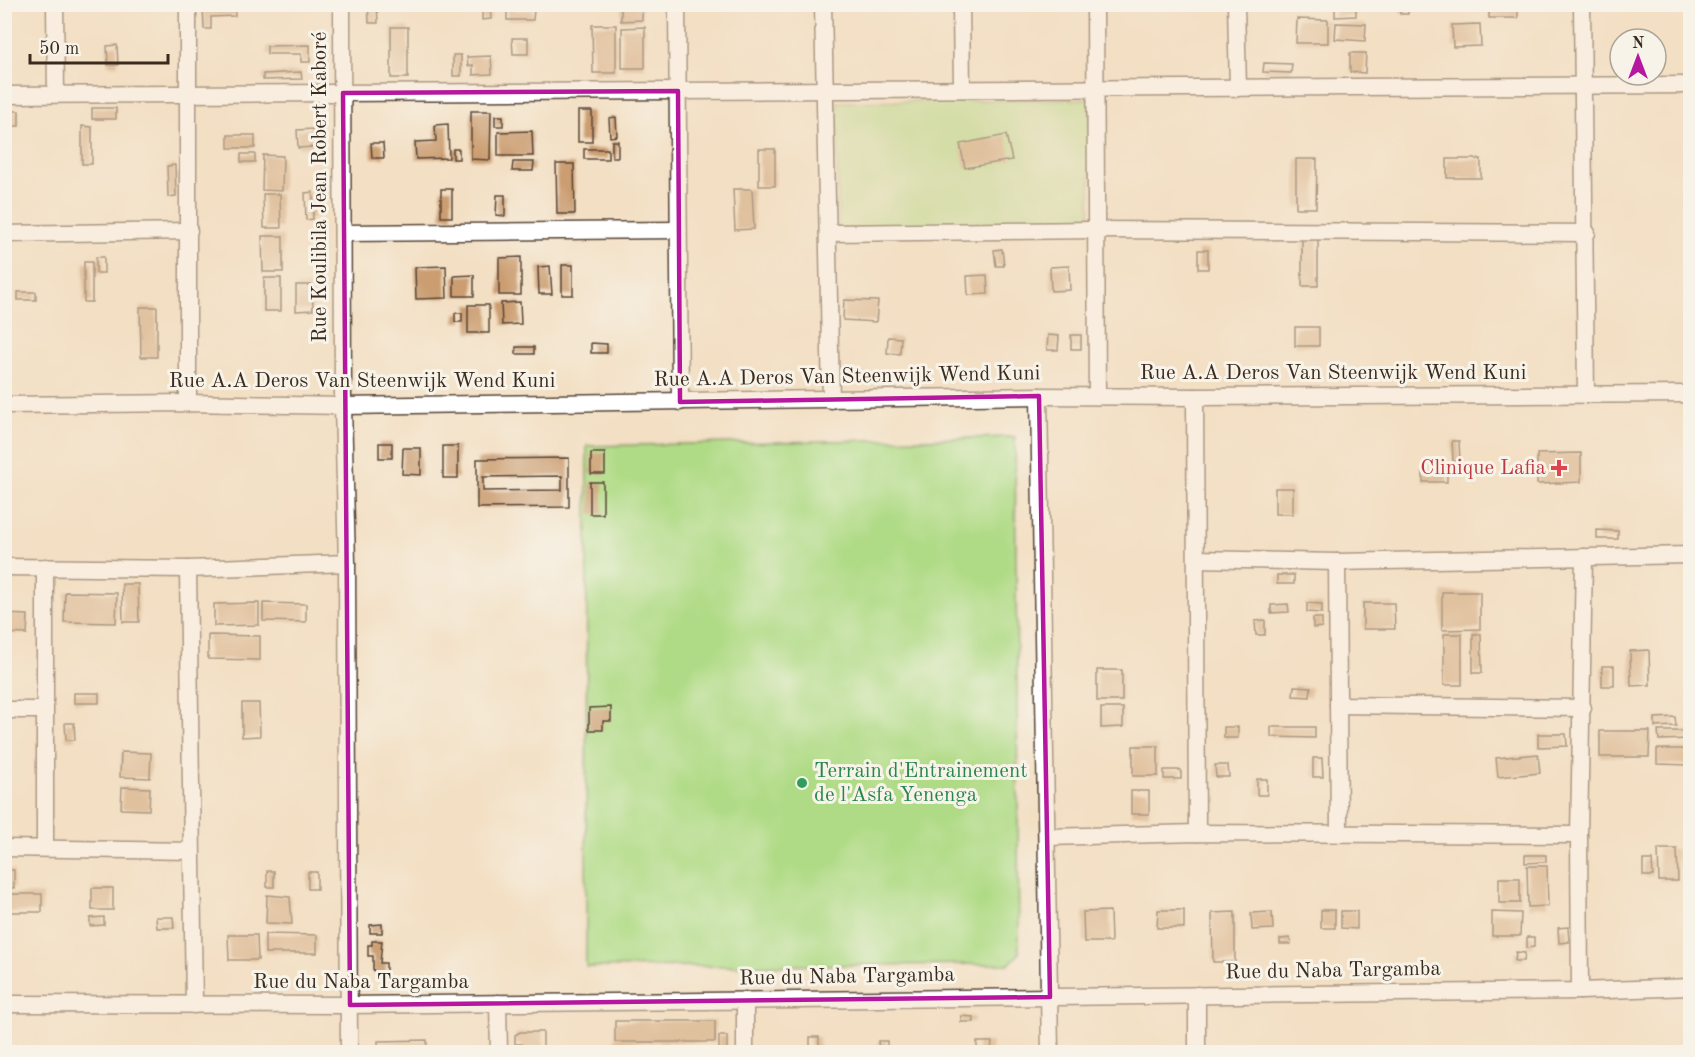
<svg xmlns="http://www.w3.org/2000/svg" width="1695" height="1057" font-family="'Old Standard TT',serif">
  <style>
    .green { fill: #b0db86; stroke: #768252; stroke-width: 1.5 }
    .building { fill: #cb9d71; fill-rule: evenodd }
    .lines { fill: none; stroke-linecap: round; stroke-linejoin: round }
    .minor-casing { stroke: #574537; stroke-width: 19 }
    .minor { stroke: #fff; stroke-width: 16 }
    .marked { fill: none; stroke: #b5179e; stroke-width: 4.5; stroke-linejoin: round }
    .health-dot { fill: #e0444e; stroke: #f7f3e8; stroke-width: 2 }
    .leisure-dot { fill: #2e9e5b; stroke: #f7f3e8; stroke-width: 2 }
    .labels { text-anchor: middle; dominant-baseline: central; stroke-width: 6; stroke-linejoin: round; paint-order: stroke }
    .street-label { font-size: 21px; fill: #3b2a1e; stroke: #f7f3e8 }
    .health-label { font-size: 21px; fill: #be3a42; stroke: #f7f3e8; text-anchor: end }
    .leisure-label { font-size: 21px; fill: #27864d; stroke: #f7f3e8; text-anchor: start }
  </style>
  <rect width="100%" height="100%" fill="#f7f3e8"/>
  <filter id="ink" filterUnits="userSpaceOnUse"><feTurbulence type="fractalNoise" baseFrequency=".0167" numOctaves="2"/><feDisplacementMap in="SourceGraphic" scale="12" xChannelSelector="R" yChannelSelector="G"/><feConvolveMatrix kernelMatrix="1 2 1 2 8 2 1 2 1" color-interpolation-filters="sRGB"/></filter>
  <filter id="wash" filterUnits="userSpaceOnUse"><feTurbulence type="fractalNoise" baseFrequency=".008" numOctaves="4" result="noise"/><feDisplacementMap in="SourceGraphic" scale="24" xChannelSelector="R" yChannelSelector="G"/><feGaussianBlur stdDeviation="1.35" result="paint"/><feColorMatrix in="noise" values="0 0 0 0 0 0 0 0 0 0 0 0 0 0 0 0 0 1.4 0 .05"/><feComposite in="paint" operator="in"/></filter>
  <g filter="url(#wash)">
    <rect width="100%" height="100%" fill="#f3dfc3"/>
    <g class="green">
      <path d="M1090,99v129l-252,2 -1,-128z"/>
      <path d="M1015,437l4,517 -10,10 -423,3 1,-521z"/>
    </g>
    <g id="blocks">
      <g class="building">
        <path d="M368,4h9l1,19h-9z"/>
        <path d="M482,4h8l1,15 -9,1z"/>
        <path d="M621,4h21v16l-21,1z"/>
        <path d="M1335,4h21v12l-21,1z"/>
        <rect x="1400" y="4" width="8" height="10"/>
        <rect x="1489" y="4" width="29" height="14"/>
        <path d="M203,7h32v9l-24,1v12h-7z"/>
        <path d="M507,10h27l-1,10h-26z"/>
        <path d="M1297,19l31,1v23h-32z"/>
        <path d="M1336,23l30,1 -1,17 -30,-2z"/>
        <path d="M1480,24l1,22 -28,1 -1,-22z"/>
        <path d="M5,25h4l1,23h-5z"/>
        <path d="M592,25h24v48h-23z"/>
        <rect x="391" y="27" width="17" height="51"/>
        <path d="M645,27v41h-23v-40z"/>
        <path d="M512,38h16v16h-15z"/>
        <path d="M117,45l1,20h-10l-1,-19z"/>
        <path d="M310,45v17h-9v-8h-34v-8z"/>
        <path d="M1350,53h16l-1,20 -15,-1z"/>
        <rect x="453" y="55" width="8" height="21"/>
        <path d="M491,56l1,18 -19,1v-10l-5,1 -1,-9z"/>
        <path d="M1264,63l28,1 -1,9 -28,-1z"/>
        <path d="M301,72l1,7 -39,1v-6z"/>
        <rect x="92" y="108" width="24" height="11"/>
        <path d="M12,111h7v15h-8z"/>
        <path d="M471,111h20l-1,49 -19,-1z"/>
        <rect x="578" y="111" width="14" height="31"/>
        <rect x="495" y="116" width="8" height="10"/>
        <path d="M616,117l1,19 -7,1 -1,-19z"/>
        <path d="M448,124l1,34 -33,1 -1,-17 21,-1 -1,-16z"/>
        <path d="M82,126l10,1v37h-10z"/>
        <path d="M313,129l1,18 -16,1 -1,-18z"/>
        <path d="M532,131l1,25h-35v-24z"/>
        <rect x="228" y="135" width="27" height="13"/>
        <path d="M1006,135l6,25 -47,8 -5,-24z"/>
        <rect x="612" y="141" width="6" height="16"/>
        <path d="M371,143h12l1,15h-12z"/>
        <rect x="453" y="149" width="6" height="10"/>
        <rect x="584" y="149" width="24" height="10"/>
        <rect x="759" y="149" width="16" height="37"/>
        <rect x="241" y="154" width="14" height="8"/>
        <path d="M263,155l20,1 -1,35 -20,-1z"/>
        <path d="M1296,159h21l-1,49h-20z"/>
        <rect x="1447" y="159" width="34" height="19"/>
        <path d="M513,162h21l-1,9h-21z"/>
        <path d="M556,164h18l1,50h-18z"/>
        <path d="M175,165l1,31 -8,1 -1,-31z"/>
        <rect x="441" y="189" width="11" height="28"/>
        <path d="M733,189h19l2,40 -19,1z"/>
        <path d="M313,192v27l-7,1 -1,-27z"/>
        <path d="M263,194h17l1,34h-17z"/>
        <path d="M497,195h8v21l-9,-1z"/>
        <path d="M262,236h21v36h-20z"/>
        <rect x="1302" y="238" width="16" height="48"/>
        <path d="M1002,249l2,17h-8l-2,-16z"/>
        <rect x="1198" y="250" width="10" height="19"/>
        <rect x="96" y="257" width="8" height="16"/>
        <path d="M521,257v38h-22v-37z"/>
        <path d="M4,258h6l-1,43h-5z"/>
        <rect x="84" y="262" width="8" height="40"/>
        <rect x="562" y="265" width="11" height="30"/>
        <path d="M446,266l1,32 -31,1 -1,-32z"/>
        <path d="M550,266l2,28h-13l-1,-27z"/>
        <path d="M1069,266l1,24 -19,1 -1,-24z"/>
        <path d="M474,275v21h-20v-20z"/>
        <path d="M987,275l1,19 -20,1 -1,-19z"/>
        <rect x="264" y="278" width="17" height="33"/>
        <path d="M296,285h16l1,25 -17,1z"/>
        <rect x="18" y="292" width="18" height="8"/>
        <path d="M844,300l34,1 -2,21 -33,-2z"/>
        <path d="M520,302l1,22 -19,1 -1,-22z"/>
        <rect x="468" y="305" width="21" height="28"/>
        <path d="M140,307h17v50h-16z"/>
        <rect x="455" y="313" width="7" height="9"/>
        <rect x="1295" y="327" width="24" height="19"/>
        <path d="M1048,335l11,1 -1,14h-11z"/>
        <rect x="1071" y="335" width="10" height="14"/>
        <path d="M888,337l13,1 -1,16 -13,-1z"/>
        <path d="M591,343l16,1v9h-16z"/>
        <rect x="516" y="347" width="18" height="7"/>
        <path d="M1452,441h7l1,20h-7z"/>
        <rect x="379" y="443" width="13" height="15"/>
        <rect x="443" y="446" width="15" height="32"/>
        <path d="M403,448h18v27l-19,-1z"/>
        <rect x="591" y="453" width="14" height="21"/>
        <path d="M1581,453v29l-44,2v-30z"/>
        <path d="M569,458v49l-92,1v-49zM562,476v14l-79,1v-14z"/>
        <rect x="1423" y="472" width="24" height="10"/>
        <rect x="590" y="482" width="13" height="32"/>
        <rect x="1275" y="488" width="18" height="26"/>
        <path d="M1597,530l21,1v8h-21z"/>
        <rect x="1277" y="575" width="17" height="9"/>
        <path d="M122,584h16l1,38h-16z"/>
        <path d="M65,592l52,1 -1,30 -52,-1z"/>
        <path d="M1442,592h38v37l-38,1z"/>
        <path d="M259,603v22l-45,1v-22z"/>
        <path d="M263,603l43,1v18l-43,-1z"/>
        <path d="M1307,603l15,1v9l-15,-1z"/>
        <path d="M1363,603h31l1,26h-32z"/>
        <path d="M1288,604l1,8 -18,1v-8z"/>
        <path d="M4,614l24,1 -1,19 -23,-1z"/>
        <path d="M1313,618h9v9l-9,1z"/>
        <path d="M1265,620v15h-9l-1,-14z"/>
        <rect x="1444" y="634" width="18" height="51"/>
        <path d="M1473,634h8l1,39h-9z"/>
        <path d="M208,635l52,1v24l-52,-1z"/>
        <path d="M1649,650l1,35 -19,1 -1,-35z"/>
        <rect x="1602" y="666" width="12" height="20"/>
        <rect x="1097" y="670" width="25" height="31"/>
        <path d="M1294,686l17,1 -1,10 -17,-1z"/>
        <rect x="74" y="693" width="25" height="10"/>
        <path d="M242,703h17l1,33 -18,1z"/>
        <path d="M611,707v14h-8v9h-14v-22z"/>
        <path d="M1101,708h22v19l-22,1z"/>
        <path d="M1675,717l1,9 -21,1v-9z"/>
        <path d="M65,723h9l1,17h-9z"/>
        <rect x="1224" y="727" width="14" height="11"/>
        <path d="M1271,727h44v11l-44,-1z"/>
        <path d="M1600,731h50l-1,26h-49z"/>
        <path d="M1658,731h32v8l-31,1z"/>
        <path d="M1538,734h28l1,12 -29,1z"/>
        <rect x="1133" y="746" width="25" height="30"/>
        <path d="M1657,749h33v16l-33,-1z"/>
        <path d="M121,752l30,1 -1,25 -30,-1z"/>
        <path d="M1538,754l2,19 -42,4 -2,-19z"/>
        <path d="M1313,758h9l1,19h-10z"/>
        <path d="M1215,765h13l1,12h-13z"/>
        <rect x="1164" y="770" width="17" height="9"/>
        <rect x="1257" y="779" width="10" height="16"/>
        <path d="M122,787l28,1 -1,22 -28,-1z"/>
        <rect x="1131" y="791" width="18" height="23"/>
        <path d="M1658,849h19l1,32h-19z"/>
        <path d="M1525,855h21v7l-21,1z"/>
        <path d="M1643,860h9l1,16h-10z"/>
        <path d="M1527,866h20l1,40 -20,1z"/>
        <path d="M4,870h10v18h-9z"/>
        <rect x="267" y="871" width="7" height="16"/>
        <rect x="308" y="872" width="9" height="17"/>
        <rect x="1499" y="878" width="21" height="25"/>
        <rect x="92" y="888" width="21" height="22"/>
        <rect x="5" y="894" width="37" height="18"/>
        <path d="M267,895l23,2 2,27 -26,-1z"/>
        <path d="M1158,910h26v18h-27z"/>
        <rect x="1321" y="910" width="14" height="18"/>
        <path d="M1110,911l1,31h-27l-1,-30z"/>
        <path d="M1341,911h16v18l-16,-1z"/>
        <path d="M1235,912v50h-22l-1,-49z"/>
        <path d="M1272,912l1,17 -21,1 -1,-17z"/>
        <path d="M1492,912l29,1 -1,23h-28z"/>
        <path d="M104,917v8l-14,1v-8z"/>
        <path d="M156,917h17l1,11h-17z"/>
        <path d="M382,924v9h-12v-8z"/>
        <path d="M1568,927l1,15 -10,1 -1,-15z"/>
        <path d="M265,934l52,1v18h-52z"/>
        <path d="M228,935h29l1,25h-29z"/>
        <path d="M1527,937h7v10l-7,1z"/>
        <path d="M1290,938l1,6h-11v-5z"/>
        <path d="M372,941h10l-2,22h6v16h-8l-5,-10v-13h-5v-11h4z"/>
        <path d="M1516,952l9,1 -1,8h-9z"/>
        <path d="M961,1016l13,1v5h-13z"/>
        <rect x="615" y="1021" width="100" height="21"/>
        <path d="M520,1032h23v20h-21v-8h-7v-9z"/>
        <rect x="719" y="1036" width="8" height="16"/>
        <rect x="810" y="1037" width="9" height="15"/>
        <path d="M427,1040v12h-49v-11z"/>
        <path d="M878,1041h9v11h-8z"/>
        <path d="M977,1042h15l-1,10h-14z"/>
      </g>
    </g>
  </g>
  <g filter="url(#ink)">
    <use href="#blocks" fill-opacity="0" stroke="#574537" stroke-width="1.5"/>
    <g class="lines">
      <defs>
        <g id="minor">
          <path d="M55,4l1,90"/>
          <path d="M342,4l1,402 4,157 2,489"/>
          <path d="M677,4l3,398"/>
          <path d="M823,4l8,396"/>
          <path d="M961,4l1,85"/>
          <path d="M1095,4l2,392"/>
          <path d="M1236,4l2,84"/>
          <path d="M1582,4l4,391"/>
          <path d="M4,95l1686,-10"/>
          <path d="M343,233l335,-3"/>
          <path d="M828,233l268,-3 491,3"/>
          <path d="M4,234l185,-3"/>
          <path d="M1039,396l11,656"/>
          <path d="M1195,397l2,436"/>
          <path d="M188,403v-399"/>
          <path d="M4,405l184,-2 155,3 696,-10 156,1 495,-3"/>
          <path d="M1197,559l140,3 353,-7"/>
          <path d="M1337,562l2,271"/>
          <path d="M4,567l184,2 159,-6"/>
          <path d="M45,567v281"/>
          <path d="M188,569l6,436"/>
          <path d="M1338,705l245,3"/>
          <path d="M4,710h40"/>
          <path d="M1048,837l149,-4 382,2"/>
          <path d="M4,848l187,3"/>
          <path d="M1580,991l-1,-156 5,-278"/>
          <path d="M498,1003l1,49"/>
          <path d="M4,1004l346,1 1230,-14 110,-4"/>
          <path d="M745,1052v-52"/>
          <path d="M1197,1052v-57"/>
        </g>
      </defs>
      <use href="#minor" class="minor-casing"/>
      <use href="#minor" class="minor"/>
    </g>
  </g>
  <path d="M0 0H1695V1057H0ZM678,91l2,311 359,-6 11,601 -700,8 -7,-912z" fill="#f3dfc3" fill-opacity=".55" fill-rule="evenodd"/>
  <path class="marked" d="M678,91l2,311 359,-6 11,601 -700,8 -7,-912z"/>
  <path class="health-dot" d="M1556 459h6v6h6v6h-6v6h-6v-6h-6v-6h6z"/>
  <circle class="leisure-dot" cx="802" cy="783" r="6"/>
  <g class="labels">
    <g class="street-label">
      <text transform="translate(320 187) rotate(-90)">Rue Koulibila Jean Robert Kaboré</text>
      <text x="1333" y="373">Rue A.A Deros Van Steenwijk Wend Kuni</text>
      <text transform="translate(847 377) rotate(-1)">Rue A.A Deros Van Steenwijk Wend Kuni</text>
      <text x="362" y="381">Rue A.A Deros Van Steenwijk Wend Kuni</text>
      <text transform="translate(1333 971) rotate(-1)">Rue du Naba Targamba</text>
      <text transform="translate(847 977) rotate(-1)">Rue du Naba Targamba</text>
      <text x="361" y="982">Rue du Naba Targamba</text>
    </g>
    <g class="health-label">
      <text x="1546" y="468">Clinique Lafia</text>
    </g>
    <g class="leisure-label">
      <text x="814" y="771">Terrain d'Entrainement<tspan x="814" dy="24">de l'Asfa Yenenga</tspan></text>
    </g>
  </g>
  <rect width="1695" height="1057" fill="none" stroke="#f7f3e8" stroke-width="24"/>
  <g transform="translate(1638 57)"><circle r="28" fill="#f7f3e8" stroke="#aca397" stroke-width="1.5"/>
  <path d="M0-4.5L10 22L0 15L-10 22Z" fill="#b5179e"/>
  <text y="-9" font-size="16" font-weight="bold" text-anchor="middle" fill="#3b2a1e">N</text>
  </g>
  <path d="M30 54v9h138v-9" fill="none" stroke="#3b2a1e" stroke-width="3"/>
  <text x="39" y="54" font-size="18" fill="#3b2a1e" stroke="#f7f3e8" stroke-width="4.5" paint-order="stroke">50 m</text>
</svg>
